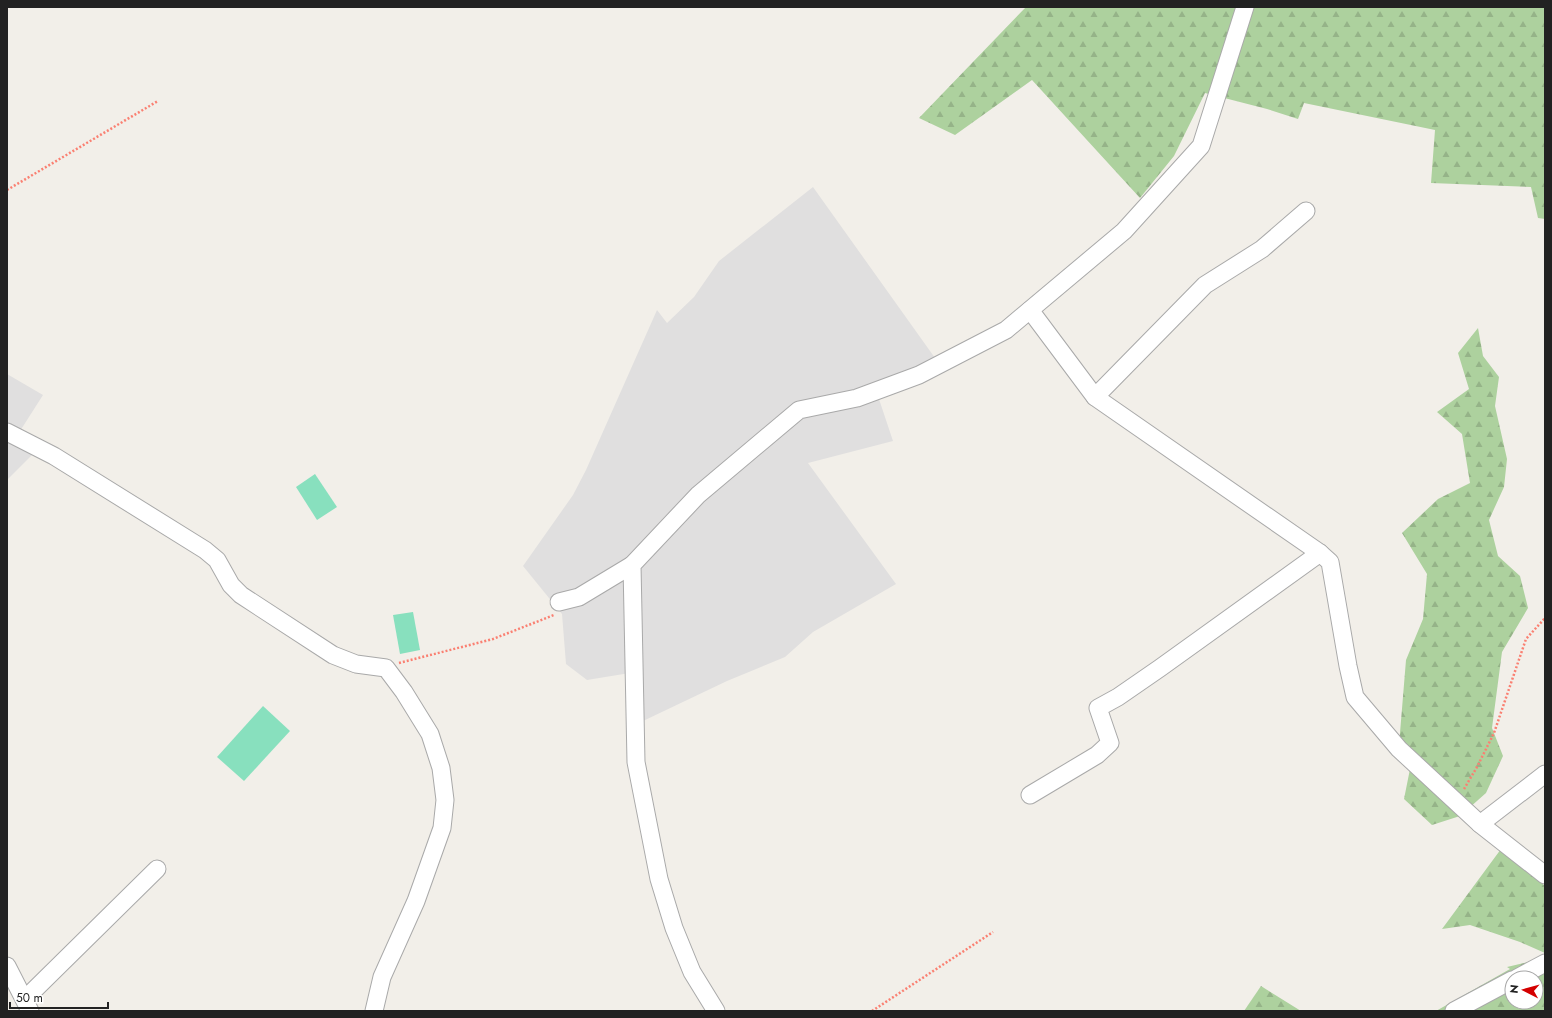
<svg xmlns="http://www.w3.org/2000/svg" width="1552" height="1018" font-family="Jost,sans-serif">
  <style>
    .residential { fill: #e0dfdf }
    .forest { fill: url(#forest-firs); fill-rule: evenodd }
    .pitch { fill: #88e0be }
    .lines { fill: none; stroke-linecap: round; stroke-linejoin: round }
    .minor-casing { stroke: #a9a9a9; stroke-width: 19 }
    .path { stroke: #fa8072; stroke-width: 2.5; stroke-dasharray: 2 2; stroke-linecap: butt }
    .minor { stroke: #fff; stroke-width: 17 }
  </style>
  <defs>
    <pattern id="forest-firs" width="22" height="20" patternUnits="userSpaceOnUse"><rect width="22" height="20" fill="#add19e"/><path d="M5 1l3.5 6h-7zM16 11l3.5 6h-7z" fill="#95b388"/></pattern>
  </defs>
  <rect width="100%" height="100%" fill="#f2efe9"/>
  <g class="residential">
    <path d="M813,187l132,185 -66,27 14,42 -85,22 88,121 -83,48 -28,25 -58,24 -84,40 -1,-50 -55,9 -21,-16 -4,-50 -39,-48 50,-71 13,-25 71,-160 10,13 27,-26 25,-36z"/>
    <path d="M7,374l36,21 -23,36 24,12 -37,37z"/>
  </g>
  <g class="forest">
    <path d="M1026,7h519v212l-7,-1 -7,-31 -100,-4 4,-53 -131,-27 -6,16 -31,-10 -62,-16 -31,63 -34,42 -108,-118 -77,55 -36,-17z"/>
    <path d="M1478,328l5,28 16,21 -4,29 12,53 -3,28 -15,33 9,36 22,20 8,32 -26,44 -10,76 11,28 -17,37 -26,23 -28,9 -28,-26 6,-30 -11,-24 7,-85 17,-41 4,-45 -25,-41 36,-34 32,-16 -8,-49 -25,-22 32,-23 -11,-36z"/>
    <path d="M1501,849l44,37v67l-25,-11 -50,-17 -28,4z"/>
    <path d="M1545,958v53h-109l74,-42 -3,-2zM1512,978h24v24h-24z"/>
    <path d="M1261,986l40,25h-57z"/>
  </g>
  <g class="pitch">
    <path d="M315,474l22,33 -20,13 -21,-33z"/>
    <path d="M413,612l7,38 -20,4 -7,-39z"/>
    <path d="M263,706l27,25 -46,50 -27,-24z"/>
  </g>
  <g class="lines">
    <defs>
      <g id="minor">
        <path d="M1030,310l65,87 225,156 10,9 18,104 7,31 44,52 81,75 65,51"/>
        <path d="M1095,397l110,-112 57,-36 44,-38"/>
        <path d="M7,432l47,24 151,94 12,10 14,25 10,10 92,60 23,9 30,4 18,24 26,42 11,34 4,32 -3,28 -26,73 -34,76 -8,34"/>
        <path d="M559,602l20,-5 53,-32"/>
        <path d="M1030,795l67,-40 13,-12 -12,-35 20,-11 42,-29 160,-115"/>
        <path d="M1480,824l65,-50"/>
        <path d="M7,966l23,45"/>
        <path d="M1517,978l28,-15"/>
        <path d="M25,999l132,-130"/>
        <path d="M716,1011l-24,-39 -18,-44 -15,-49 -23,-117 -4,-197 66,-70 101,-85 58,-12 62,-23 87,-45 118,-99 77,-85 44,-139"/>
        <path d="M1454,1011l58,-31"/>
      </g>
    </defs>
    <use href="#minor" class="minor-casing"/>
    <g class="path">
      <path d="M7,190l151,-89"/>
      <path d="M399,663l94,-24 61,-24"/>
      <path d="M1464,789l13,-22 17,-34 32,-94 19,-21"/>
      <path d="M872,1011l121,-79"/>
    </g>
    <use href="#minor" class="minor"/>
  </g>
  <rect width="1552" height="1018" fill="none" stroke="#222222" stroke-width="16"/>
  <g transform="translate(1524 990) rotate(276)"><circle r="19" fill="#ffffff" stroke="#a7a7a7"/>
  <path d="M0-3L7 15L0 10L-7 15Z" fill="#d40000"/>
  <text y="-6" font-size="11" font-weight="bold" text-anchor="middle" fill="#222222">N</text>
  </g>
  <path d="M10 1002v6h98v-6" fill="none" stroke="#222222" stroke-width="2"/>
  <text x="16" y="1002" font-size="12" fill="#222222" stroke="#ffffff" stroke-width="3" paint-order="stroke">50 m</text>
</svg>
